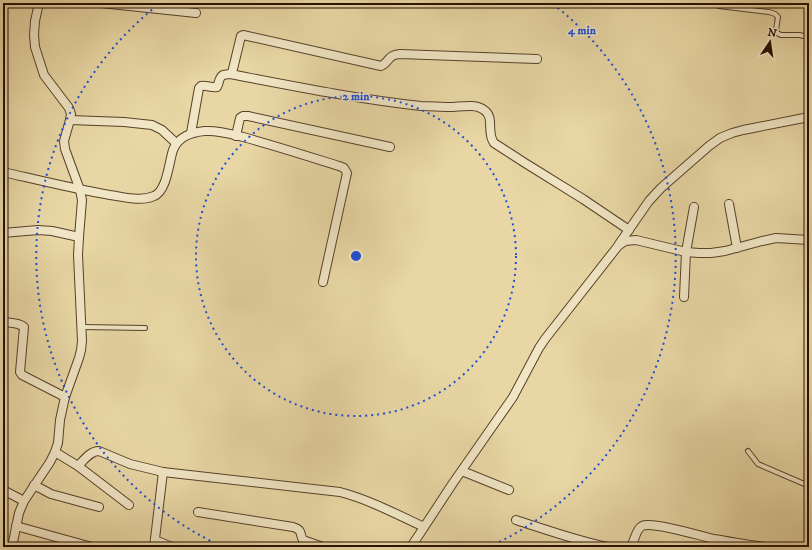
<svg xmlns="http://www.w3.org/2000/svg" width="812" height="550" font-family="'IM FELL DW Pica',serif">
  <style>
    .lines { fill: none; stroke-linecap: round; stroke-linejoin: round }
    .service-casing { stroke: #574129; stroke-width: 6 }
    .minor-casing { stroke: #574129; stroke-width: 10 }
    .service { stroke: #f0e5c4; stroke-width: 4 }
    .minor { stroke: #f0e5c4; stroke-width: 8 }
    .ring { fill: none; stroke: #1d4ed8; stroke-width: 2; stroke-dasharray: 2 4 }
    .centre { fill: #1d4ed8; stroke: #f0e5c4; stroke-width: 2 }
    .ring-label { font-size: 12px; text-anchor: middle; font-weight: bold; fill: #1d4ed8; stroke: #f0e5c4; stroke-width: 3; stroke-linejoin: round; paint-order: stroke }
  </style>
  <rect width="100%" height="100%" fill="#e8d7a5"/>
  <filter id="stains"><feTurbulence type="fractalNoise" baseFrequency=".005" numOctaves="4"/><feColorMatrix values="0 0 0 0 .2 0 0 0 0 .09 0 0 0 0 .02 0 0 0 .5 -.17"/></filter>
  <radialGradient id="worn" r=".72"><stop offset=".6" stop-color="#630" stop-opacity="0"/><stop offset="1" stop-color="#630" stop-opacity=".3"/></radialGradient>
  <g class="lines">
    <defs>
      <g id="service">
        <path d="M713,3l6,3 50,6 6,2 3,3 -2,13 1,3 4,2h18l10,2"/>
        <path d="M82,327l63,1"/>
        <path d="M748,451l10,13 51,22"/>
      </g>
      <g id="minor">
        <path d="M101,3l95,10"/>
        <path d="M230,74c63,12 127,25 191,32 10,0 19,1 28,1 11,0 26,-4 35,3 11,7 2,22 10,33l31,20 58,36 46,31"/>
        <path d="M70,120l54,2 28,3 10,5 14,13"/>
        <path d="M191,133l8,-45 2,-2c5,-1 11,2 16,1 2,-4 2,-10 6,-12 3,-1 6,0 9,-2l8,-33 1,-4 2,-1 138,31c9,-4 6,-11 19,-12l137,5"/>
        <path d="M236,136l4,-18 3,-2h5l142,31"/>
        <path d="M3,172c35,8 71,17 107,23 14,2 31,7 44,1 13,-5 15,-34 19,-46 5,-13 19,-18 32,-19 12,-1 26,3 38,6 33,9 64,19 96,29l5,2 3,5 -24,109"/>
        <path d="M729,204l8,44"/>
        <path d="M3,233l35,-3 14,1 27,6"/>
        <path d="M619,244l30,-43 12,-13 48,-42 11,-8 12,-5 11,-3 66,-13"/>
        <path d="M684,297l2,-45 8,-45"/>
        <path d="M3,322c7,1 15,0 21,5l-4,45 2,3 43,22"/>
        <path d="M55,452l23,14 51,39"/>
        <path d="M78,466c6,-6 12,-15 21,-15l31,13 33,8 177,20c30,8 56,22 84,35"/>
        <path d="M462,471l47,19"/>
        <path d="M34,485l17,9 48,13"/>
        <path d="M3,490l21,11"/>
        <path d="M198,512l95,15c10,3 6,6 10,13l20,7"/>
        <path d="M516,520c31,10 61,21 92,27"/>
        <path d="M16,526l76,21"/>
        <path d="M155,540l17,7"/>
        <path d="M12,547l7,-34 5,-12 26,-39 5,-10 3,-9 2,-23 5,-23 14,-39 2,-8 1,-9 -4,-86 1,-18 3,-37 -2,-10 -15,-41 -1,-8 6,-21 1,-6 -2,-6 -25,-33 -9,-28 -1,-12 1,-14 4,-18"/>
        <path d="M154,547l9,-75"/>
        <path d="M411,547l42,-64 60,-86 26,-49 6,-9 73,-93 7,-5 11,-1 50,12 13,1h12l14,-2 37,-10 14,-3 33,2"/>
        <path d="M630,547c5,-5 5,-17 12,-21 10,-5 59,10 72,13 17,3 34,6 51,8"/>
      </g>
    </defs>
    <use href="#service" class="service-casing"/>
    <use href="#minor" class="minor-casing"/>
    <use href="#service" class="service"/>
    <use href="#minor" class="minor"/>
  </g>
  <g class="ring">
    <circle cx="356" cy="256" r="160"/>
    <path d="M221 546A320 320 0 0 1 159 4M553 4A320 320 0 0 1 491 546"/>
  </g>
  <circle cx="356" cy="256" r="6" class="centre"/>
  <g class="ring-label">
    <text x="582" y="34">4 min</text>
    <text x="356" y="100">2 min</text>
  </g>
  <rect width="812" height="550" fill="none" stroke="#e8d7a5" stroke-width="16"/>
  <rect x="4" y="4" width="804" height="542" fill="none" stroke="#270f00" stroke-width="2"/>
  <rect x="8" y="8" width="796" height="534" fill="none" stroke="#270f00"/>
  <g transform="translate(770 42) rotate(13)" stroke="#f0e5c4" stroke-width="3" paint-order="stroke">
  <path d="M0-3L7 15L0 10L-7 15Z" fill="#270f00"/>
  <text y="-6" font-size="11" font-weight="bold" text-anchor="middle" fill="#270f00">N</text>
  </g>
  <rect width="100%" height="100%" filter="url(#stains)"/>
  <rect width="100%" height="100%" fill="url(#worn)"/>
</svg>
